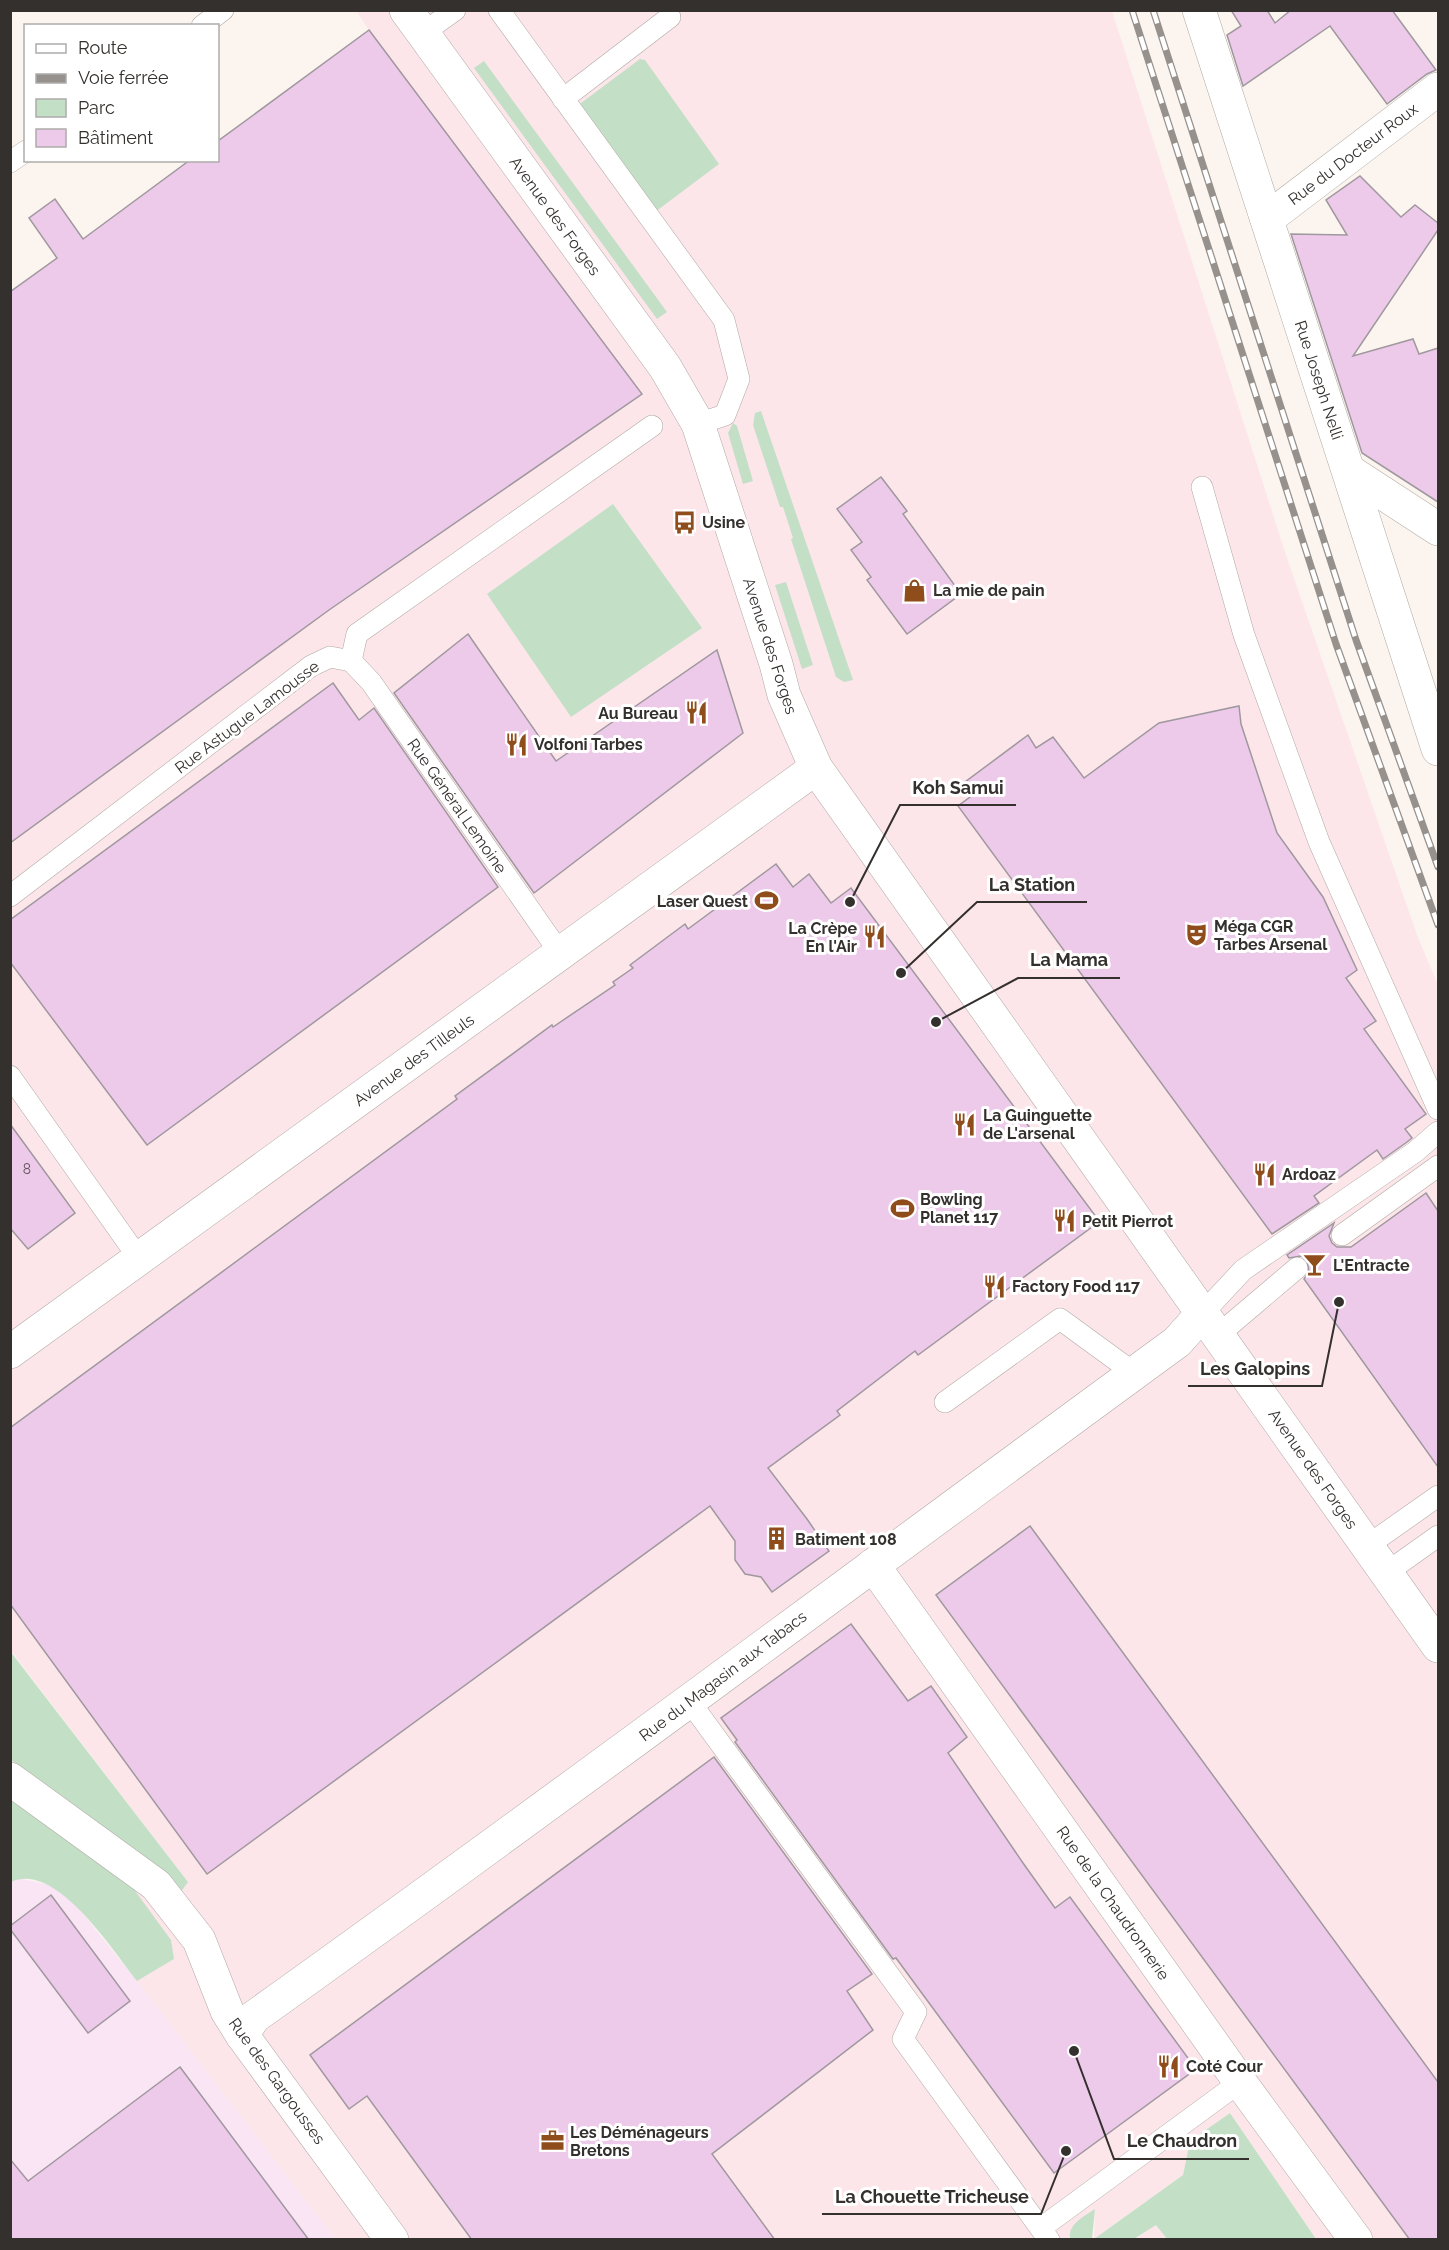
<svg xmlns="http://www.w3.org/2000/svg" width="1449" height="2250" font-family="Raleway,sans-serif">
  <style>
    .commercial { fill: #fce6ea }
    .industrial { fill: #fae5f5 }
    .green { fill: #c3e0c7 }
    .building { fill: #eecaea; stroke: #9f989e; stroke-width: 1.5 }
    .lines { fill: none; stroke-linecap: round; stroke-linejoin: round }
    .service-casing { stroke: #b0a9a3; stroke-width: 22 }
    .minor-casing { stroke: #b0a9a3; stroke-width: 34 }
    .service { stroke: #fff; stroke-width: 21 }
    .minor { stroke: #fff; stroke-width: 33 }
    .rail-casing { stroke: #96918d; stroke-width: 7 }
    .rail { stroke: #fff; stroke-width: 4.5; stroke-dasharray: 14; stroke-linecap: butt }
    .labels { text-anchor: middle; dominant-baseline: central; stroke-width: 6; stroke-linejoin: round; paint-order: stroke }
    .number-label { font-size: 14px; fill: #62565d }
    .street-label { font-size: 16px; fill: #33302e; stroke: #fff }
    .poi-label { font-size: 16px; font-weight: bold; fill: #33302e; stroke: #fff; text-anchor: start }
    .leader { fill: none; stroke: #33302e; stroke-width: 2 }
    .callout-dot { fill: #33302e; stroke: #fff; stroke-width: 2 }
    .callout-label { font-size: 18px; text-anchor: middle; font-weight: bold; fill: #33302e; stroke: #fff; stroke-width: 6; stroke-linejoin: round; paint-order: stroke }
  </style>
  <rect width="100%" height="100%" fill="#fcf5ef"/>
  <g class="commercial">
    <path d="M356,11h756l173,541 132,383 21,50v1254h-122l-86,-126 -40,28 -7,34 -89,64 1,-29 -26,27 1,3 -735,-1 -198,-258 37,-22 -44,-75 -119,-84 -1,-40 143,106 35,16 -177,-231v-808l358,-813z"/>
    <path d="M1156,2224l11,15 -33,1z"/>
  </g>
  <path class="industrial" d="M18,1878l32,7 23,16 64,80 198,258h-324l-1,-357z"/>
  <g class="green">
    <path d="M640,59l5,1 74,104 -64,48 -78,-106z"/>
    <path d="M484,61l183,251 -10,7 -183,-251z"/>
    <path d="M761,411l92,269 -9,2 -8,-5 -45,-138 2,-1 -10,-31h-3l-27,-82 2,-12z"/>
    <path d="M733,423l4,3 16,55 -10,3 -15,-51z"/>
    <path d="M613,504l89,124 -131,89 -84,-123z"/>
    <path d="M786,582l27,83 -11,4 -27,-84z"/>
    <path d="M10,1651l178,231 -8,11 -27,-27 -142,-106z"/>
    <path d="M10,1800l120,84 41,56 3,19 -37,22c-24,-30 -81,-120 -126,-99z"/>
    <path d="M1230,2113l86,126h-149l-11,-14 -22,14h-40l89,-64 7,-34z"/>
    <path d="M1095,2209l-3,30h-22c-2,-15 13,-22 25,-30z"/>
  </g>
  <g class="building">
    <path d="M1231,10h36l8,13 16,-13h101l44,60 -9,4 -40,30 -57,-78 -87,60 -16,-51 14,-9z"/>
    <path d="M369,30l273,364 -313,216 -319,233v-551l47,-34 -28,-40 26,-19 28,40 107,-79h28v-19z"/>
    <path d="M1360,176l41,41 14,-12 23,18v7l-85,126 60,-17 6,15 19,-6v154l-76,-49 -71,-219 56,1 -21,-35z"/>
    <path d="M881,477l26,34 -4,3 58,80 -54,40 -40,-54 4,-3 -20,-27 11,-8 -25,-33z"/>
    <path d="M468,634l88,127 161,-111 26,83 -209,160 -140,-200z"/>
    <path d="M333,683l26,37 15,-12 124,179 -351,258 -137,-183v-42z"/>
    <path d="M1239,706l2,18 36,109 46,64 34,73 -11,8 30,43 -12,8 62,85 -21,15 7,9 -5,4 -24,17 -6,-9 -63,46 5,7 -47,31 -314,-428 12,-9 -9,-12 67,-50 8,13 17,-11 31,41 75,-55z"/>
    <path d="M776,864l17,23 16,-13 22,29 20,-15 246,330 -7,5 2,4 -174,128 -3,-4 -78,60 3,4 -72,53 39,51 22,32 -57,41 -11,-15 -16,-3 -10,-14v-19l-25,-35 -503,368 -197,-270v-176l447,-329 -2,-3 97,-71 1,2 62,-42 -2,-3 20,-14 -3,-3 55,-41 3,5z"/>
    <path d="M10,1124l65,89 -47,36 -18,-21z"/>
    <path d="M1426,1193l12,18v256l-134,-188 5,-7 -2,-12 -6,-4 -12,2 -2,-3 47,-32 -5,13 3,7 5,4h14z"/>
    <path d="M1030,1526l408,556v158h-28l-474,-645z"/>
    <path d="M851,1624l57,77 23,-15 36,51 -19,16 75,110 32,45 15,-11 126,172 -142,104 -158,-215 -3,1 -158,-217 2,-2 -16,-22z"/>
    <path d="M714,1757l158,217 -25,17 26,39 -161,124 63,86h-303l-105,-144 -18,13 -39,-54z"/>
    <path d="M51,1895l79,106 -42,32 -78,-104v-3z"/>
    <path d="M180,2067l129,173h-299v-81l18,22z"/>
  </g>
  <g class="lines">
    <defs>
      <g id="service">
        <path d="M499,10l225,310 15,59 -14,36 -27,9"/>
        <path d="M202,26l21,-16"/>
        <path d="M423,33l32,-23"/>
        <path d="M563,99l107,-82"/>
        <path d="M10,162l16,-11"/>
        <path d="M1202,487l42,148 75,207 119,267"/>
        <path d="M351,661l20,21 189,271"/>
        <path d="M10,896l301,-230 19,-9 21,4 6,-27 295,-208"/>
        <path d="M10,1076l130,184"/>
        <path d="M1342,1235l96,-69"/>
        <path d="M1202,1314l41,-44 172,-118 23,-20"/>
        <path d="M1218,1335l79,-67"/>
        <path d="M945,1402l115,-83 74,54"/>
        <path d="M1367,1546l71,-50"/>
        <path d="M1386,1573l52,-37"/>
        <path d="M690,1702l226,310 -13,27 146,201"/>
        <path d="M1041,2228l199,-146"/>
      </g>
      <g id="minor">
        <path d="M406,10l259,357 33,57 78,240 8,31 32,73 622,878"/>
        <path d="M1199,10l239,739"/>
        <path d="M1267,219l171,-130"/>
        <path d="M1349,471l89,58"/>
        <path d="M10,1352l806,-584"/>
        <path d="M873,1565l367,517 116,158"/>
        <path d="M10,1779l146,106 43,55 28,71 15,24 150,205"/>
        <path d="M242,2035l12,-18c310,-221 615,-450 923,-675l25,-28"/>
      </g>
    </defs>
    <use href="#service" class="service-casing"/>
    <use href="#minor" class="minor-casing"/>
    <use href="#service" class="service"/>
    <use href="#minor" class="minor"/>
    <defs>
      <g id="rail">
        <path d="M1132,10l204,634 102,281"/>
        <path d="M1153,10l203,630 82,227"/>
      </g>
    </defs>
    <use href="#rail" class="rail-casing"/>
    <use href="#rail" class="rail"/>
  </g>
  <defs>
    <symbol id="bus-bare" viewBox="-9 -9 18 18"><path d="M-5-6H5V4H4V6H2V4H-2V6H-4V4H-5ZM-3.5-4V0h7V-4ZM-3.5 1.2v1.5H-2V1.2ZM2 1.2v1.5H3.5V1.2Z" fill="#8e4d1a" stroke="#fff" stroke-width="2.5" paint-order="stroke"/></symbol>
    <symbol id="shop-bare" viewBox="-9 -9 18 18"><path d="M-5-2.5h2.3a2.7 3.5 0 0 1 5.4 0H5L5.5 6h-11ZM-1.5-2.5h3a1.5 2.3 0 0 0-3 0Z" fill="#8e4d1a" stroke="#fff" stroke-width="2.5" paint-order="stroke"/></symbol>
    <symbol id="restaurant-bare" viewBox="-9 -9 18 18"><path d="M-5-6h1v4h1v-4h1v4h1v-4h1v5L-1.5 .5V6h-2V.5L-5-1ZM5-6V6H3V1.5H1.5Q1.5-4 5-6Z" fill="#8e4d1a" stroke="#fff" stroke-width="2.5" paint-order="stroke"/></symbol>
    <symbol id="stadium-bare" viewBox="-9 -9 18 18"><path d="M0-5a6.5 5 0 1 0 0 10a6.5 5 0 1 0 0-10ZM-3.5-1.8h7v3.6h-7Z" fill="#8e4d1a" stroke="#fff" stroke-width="2.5" paint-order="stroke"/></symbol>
    <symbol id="theatre-bare" viewBox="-9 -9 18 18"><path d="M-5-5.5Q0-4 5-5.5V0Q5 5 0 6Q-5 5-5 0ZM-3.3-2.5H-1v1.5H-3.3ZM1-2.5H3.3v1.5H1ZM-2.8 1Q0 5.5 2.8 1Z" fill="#8e4d1a" stroke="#fff" stroke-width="2.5" paint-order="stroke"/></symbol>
    <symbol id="bar-bare" viewBox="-9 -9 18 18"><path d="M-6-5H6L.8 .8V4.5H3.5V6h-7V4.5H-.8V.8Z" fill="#8e4d1a" stroke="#fff" stroke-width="2.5" paint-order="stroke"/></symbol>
    <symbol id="building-bare" viewBox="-9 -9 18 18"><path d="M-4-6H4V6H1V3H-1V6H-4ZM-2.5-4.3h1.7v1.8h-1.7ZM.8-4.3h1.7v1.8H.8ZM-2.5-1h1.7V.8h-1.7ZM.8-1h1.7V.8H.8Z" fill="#8e4d1a" stroke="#fff" stroke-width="2.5" paint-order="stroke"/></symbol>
    <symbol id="office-bare" viewBox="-9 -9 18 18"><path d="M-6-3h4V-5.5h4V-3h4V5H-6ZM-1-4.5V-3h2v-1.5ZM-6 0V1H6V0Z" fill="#8e4d1a" stroke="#fff" stroke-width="2.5" paint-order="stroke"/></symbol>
  </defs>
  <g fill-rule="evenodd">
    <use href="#bus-bare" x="668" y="506" width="33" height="33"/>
    <use href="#shop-bare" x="898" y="574" width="33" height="33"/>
    <use href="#restaurant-bare" x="680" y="696" width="33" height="33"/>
    <use href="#restaurant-bare" x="500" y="728" width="33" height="33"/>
    <use href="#stadium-bare" x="750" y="884" width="33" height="33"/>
    <use href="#theatre-bare" x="1180" y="918" width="33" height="33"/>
    <use href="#restaurant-bare" x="858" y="920" width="33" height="33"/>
    <use href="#restaurant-bare" x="948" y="1108" width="33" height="33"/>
    <use href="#restaurant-bare" x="1248" y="1158" width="33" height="33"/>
    <use href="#stadium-bare" x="886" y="1192" width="33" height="33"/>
    <use href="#restaurant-bare" x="1048" y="1204" width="33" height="33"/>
    <use href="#bar-bare" x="1298" y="1248" width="33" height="33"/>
    <use href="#restaurant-bare" x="978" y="1270" width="33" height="33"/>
    <use href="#building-bare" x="760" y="1522" width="33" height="33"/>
    <use href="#restaurant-bare" x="1152" y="2050" width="33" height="33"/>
    <use href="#office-bare" x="536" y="2124" width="33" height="33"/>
  </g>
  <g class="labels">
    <g class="number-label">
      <text x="27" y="1169">8</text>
    </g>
    <g class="street-label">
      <text transform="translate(1353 154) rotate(-37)">Rue du Docteur Roux</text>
      <text transform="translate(555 216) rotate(54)">Avenue des Forges</text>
      <text transform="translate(1319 380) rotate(72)">Rue Joseph Nelli</text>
      <text transform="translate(770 646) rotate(72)">Avenue des Forges</text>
      <text transform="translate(247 717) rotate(-37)">Rue Astugue Lamousse</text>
      <text transform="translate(457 806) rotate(55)">Rue Général Lemoine</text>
      <text transform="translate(414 1060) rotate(-36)">Avenue des Tilleuls</text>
      <text transform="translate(1313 1469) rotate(55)">Avenue des Forges</text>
      <text transform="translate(723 1676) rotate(-37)">Rue du Magasin aux Tabacs</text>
      <text transform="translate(1113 1903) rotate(55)">Rue de la Chaudronnerie</text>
      <text transform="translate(277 2081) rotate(54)">Rue des Gargousses</text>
    </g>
    <g class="poi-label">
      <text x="702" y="522">Usine</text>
      <text x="933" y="590">La mie de pain</text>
      <text x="678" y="713" text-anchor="end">Au Bureau</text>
      <text x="534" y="744">Volfoni Tarbes</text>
      <text x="748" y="901" text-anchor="end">Laser Quest</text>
      <text x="1214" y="926">Méga CGR<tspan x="1214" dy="18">Tarbes Arsenal</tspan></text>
      <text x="857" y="928" text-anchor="end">La Crèpe<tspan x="857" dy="18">En l'Air</tspan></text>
      <text x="983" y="1115">La Guinguette<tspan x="983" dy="18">de L'arsenal</tspan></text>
      <text x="1282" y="1174">Ardoaz</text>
      <text x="920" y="1199">Bowling<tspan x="920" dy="18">Planet 117</tspan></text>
      <text x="1082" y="1221">Petit Pierrot</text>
      <text x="1333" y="1265">L'Entracte</text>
      <text x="1012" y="1286">Factory Food 117</text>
      <text x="795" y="1539">Batiment 108</text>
      <text x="1186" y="2066">Coté Cour</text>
      <text x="570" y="2132">Les Déménageurs<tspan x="570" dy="18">Bretons</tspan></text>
    </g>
  </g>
  <path class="leader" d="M850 902L900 805H1016M901 973L977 902H1087M936 1022L1018 978H1120M1339 1302L1322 1386H1188M1074 2051L1114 2159H1249M1066 2151L1041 2214H822"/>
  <g class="callout-dot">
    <circle cx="850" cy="902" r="6"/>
    <circle cx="901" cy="973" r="6"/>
    <circle cx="936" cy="1022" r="6"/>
    <circle cx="1339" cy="1302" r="6"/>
    <circle cx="1074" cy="2051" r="6"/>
    <circle cx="1066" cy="2151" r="6"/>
  </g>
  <g class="callout-label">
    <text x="958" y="794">Koh Samui</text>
    <text x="1032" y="891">La Station</text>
    <text x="1069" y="966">La Mama</text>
    <text x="1255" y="1375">Les Galopins</text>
    <text x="1182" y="2147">Le Chaudron</text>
    <text x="932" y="2203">La Chouette Tricheuse</text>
  </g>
  <rect width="1449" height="2250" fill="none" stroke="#33302e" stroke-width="24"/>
  <rect x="24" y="24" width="195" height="138" fill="#ffffff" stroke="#adacab" stroke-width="1.5"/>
  <rect x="36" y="44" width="30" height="9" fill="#ffffff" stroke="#adacab" stroke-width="1.5"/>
  <text x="78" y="54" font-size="18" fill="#33302e">Route</text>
  <rect x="36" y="74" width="30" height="9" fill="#96918d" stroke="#adacab" stroke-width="1.5"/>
  <text x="78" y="84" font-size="18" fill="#33302e">Voie ferrée</text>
  <rect x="36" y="99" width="30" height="18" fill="#c3e0c7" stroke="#adacab" stroke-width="1.5"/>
  <text x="78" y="114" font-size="18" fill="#33302e">Parc</text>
  <rect x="36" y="129" width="30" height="18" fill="#eecaea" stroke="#adacab" stroke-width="1.5"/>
  <text x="78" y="144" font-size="18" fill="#33302e">Bâtiment</text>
</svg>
